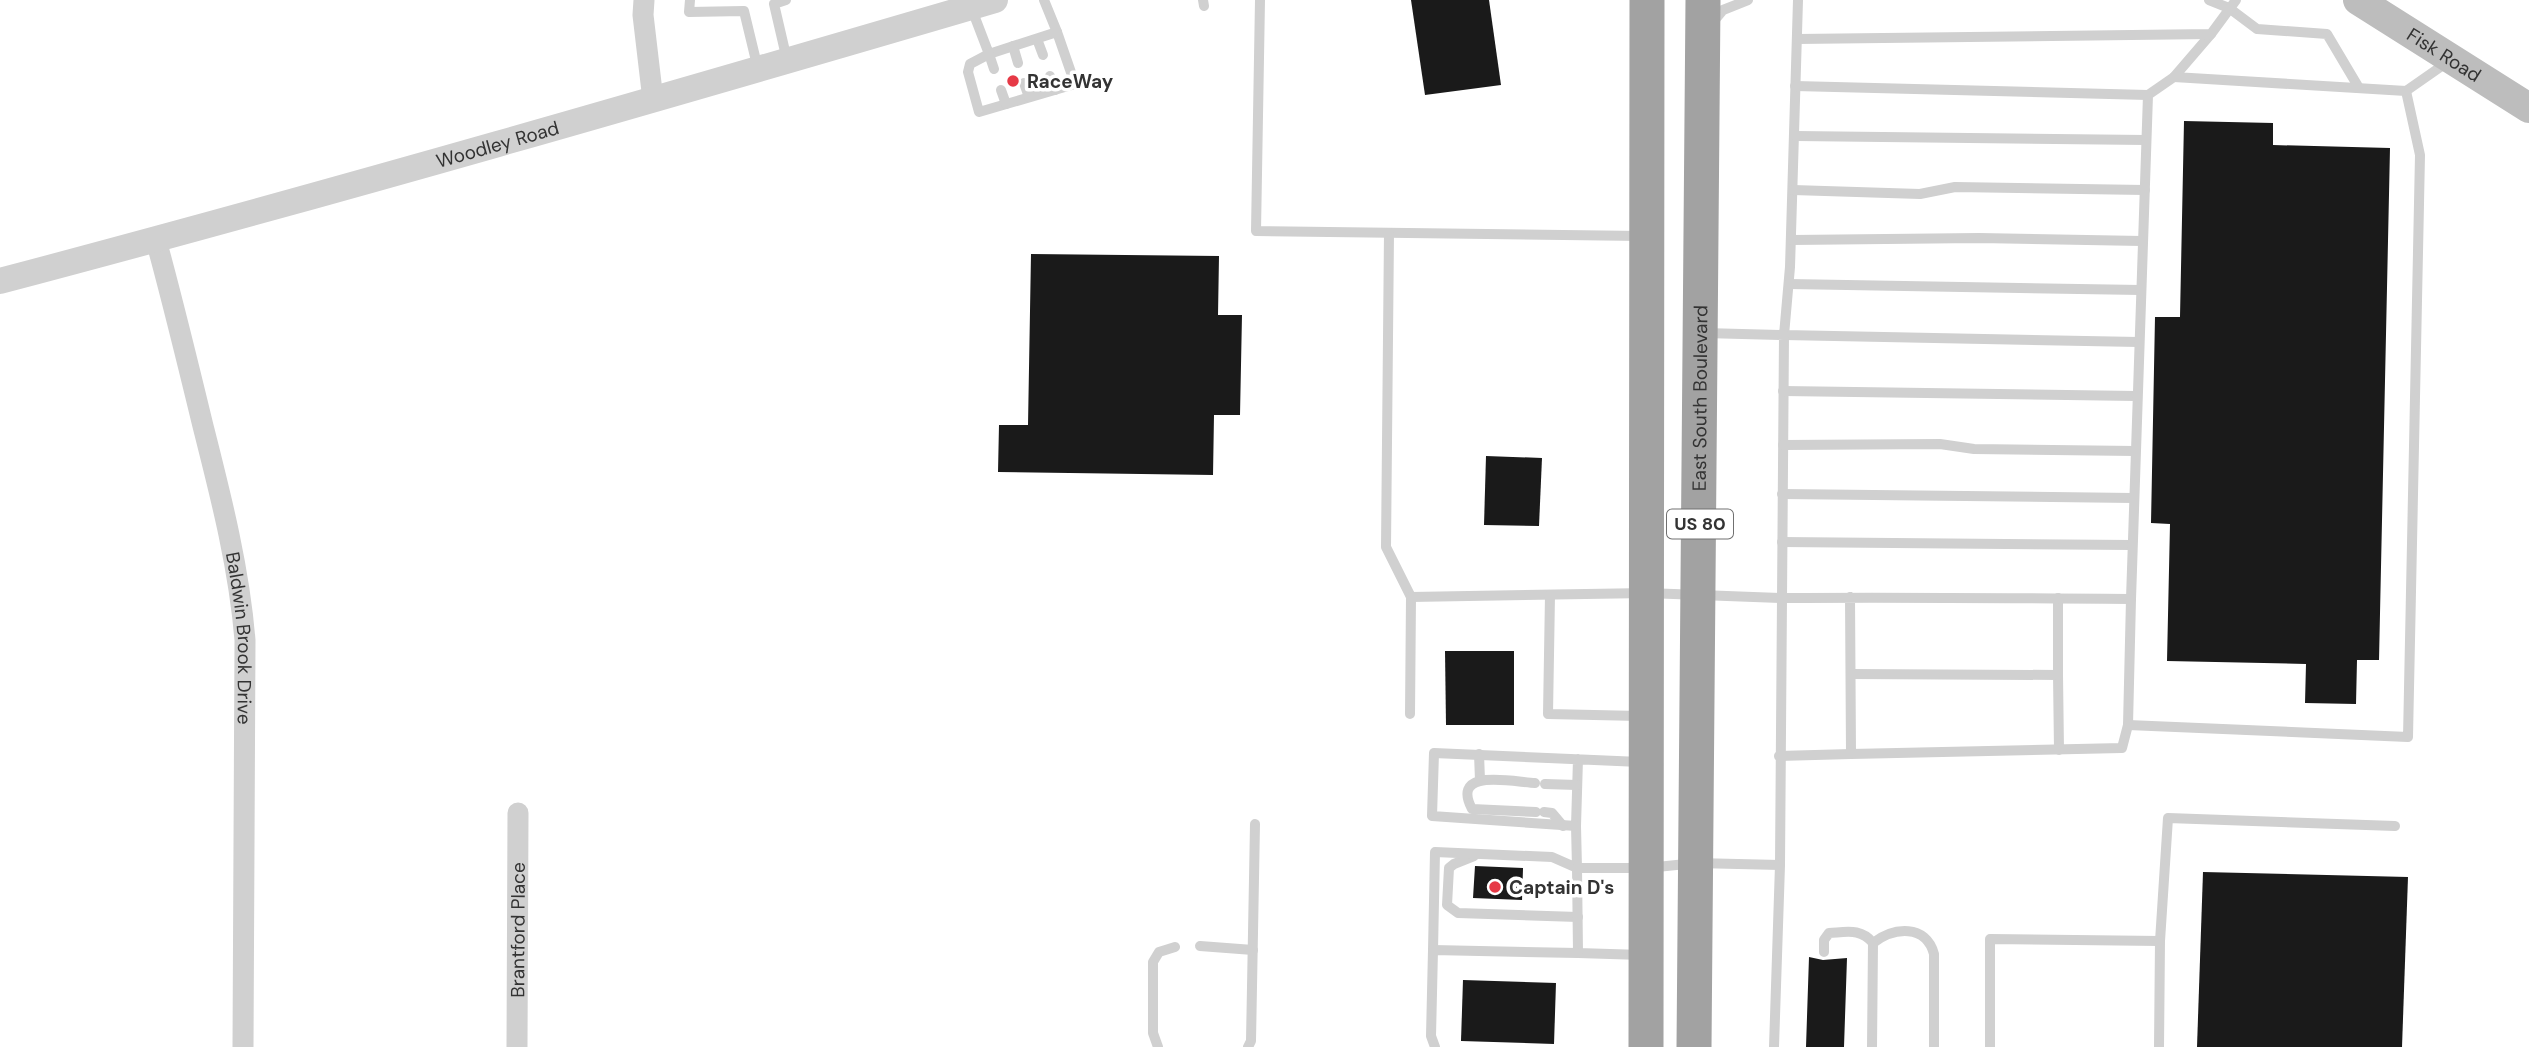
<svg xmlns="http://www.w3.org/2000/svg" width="2529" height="1047" font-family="'DM Sans',sans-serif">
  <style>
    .building { fill: #1a1a1a }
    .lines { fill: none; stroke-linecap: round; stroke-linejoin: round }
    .service { stroke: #d0d0d0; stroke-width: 10 }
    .minor { stroke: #d0d0d0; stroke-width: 21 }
    .tertiary { stroke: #d0d0d0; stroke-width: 26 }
    .secondary { stroke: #bdbdbd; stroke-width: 30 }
    .trunk { stroke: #a2a2a2; stroke-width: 35 }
    .poi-dot { fill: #e63946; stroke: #fff; stroke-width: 2.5 }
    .labels { text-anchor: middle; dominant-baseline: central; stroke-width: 7; stroke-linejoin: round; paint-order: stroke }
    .shield { fill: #fff; stroke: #707070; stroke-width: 2 }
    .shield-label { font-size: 18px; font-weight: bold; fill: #333 }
    .street-label { font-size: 19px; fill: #333; stroke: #fff }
    .poi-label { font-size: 19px; font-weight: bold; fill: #333; stroke: #fff; text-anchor: start }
  </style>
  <rect width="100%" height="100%" fill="#fff"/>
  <g class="building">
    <path d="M1411,0h78l12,85 -76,10z"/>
    <path d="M2184,121l89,2v22l117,3 -11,512h-22l-1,44 -51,-1 1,-39 -139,-3 3,-137 -19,-1 4,-206h25z"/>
    <path d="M1031,254l188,2 -1,59h24l-2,100h-26l-1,60 -215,-3 1,-47h29z"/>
    <path d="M1486,456l56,2 -3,68 -55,-1z"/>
    <path d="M1445,651h69v74h-68z"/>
    <path d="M1475,866l48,2 -1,32 -49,-2z"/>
    <path d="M2203,872l205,5 -6,170h-205z"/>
    <path d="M1809,957l14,3 24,-2 -3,89h-38z"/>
    <path d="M1463,980l93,3 -2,61 -93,-3z"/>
  </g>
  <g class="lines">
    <g class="service">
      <path d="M690,0l-1,12 55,-1 14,58"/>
      <path d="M786,0l-12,4 13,56"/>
      <path d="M1203,0l1,6"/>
      <path d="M1260,0l-4,231 386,5"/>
      <path d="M1798,0l-8,267 -6,68 355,7"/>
      <path d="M2209,0l20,8 28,21 70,5 32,54"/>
      <path d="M971,7l18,47 68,-22 -13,-32"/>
      <path d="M1713,22l10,-12 25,-10"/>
      <path d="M2211,34l-37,43 232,14 43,-30"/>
      <path d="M1037,39l6,16"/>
      <path d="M1797,39l414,-5 25,-34"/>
      <path d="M1013,46l5,17"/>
      <path d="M994,69l-5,-15 -19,10 -2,8 11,40 96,-28 -18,-52"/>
      <path d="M1050,76l5,14"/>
      <path d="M1024,83l5,14"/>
      <path d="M1795,86l353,9"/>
      <path d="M1001,90l5,14"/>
      <path d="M1796,136l350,4"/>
      <path d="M1793,190l127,4 35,-7 190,3"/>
      <path d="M1389,233l-3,314 25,50 236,-4 135,5 2,-263 -80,-2"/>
      <path d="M1792,240l187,-2 163,3"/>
      <path d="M1789,284l352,6"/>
      <path d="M1783,391l353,5"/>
      <path d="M1783,445l157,-1 34,5 161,2"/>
      <path d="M1782,494l351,4"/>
      <path d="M1782,542l350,3"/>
      <path d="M1550,595l-2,119 92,2"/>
      <path d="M2131,599l17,-504 26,-18"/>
      <path d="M1851,674l207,1 1,75"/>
      <path d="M2058,675v-77"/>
      <path d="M1410,714l1,-117"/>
      <path d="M2128,725l280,12 12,-582 -14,-64"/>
      <path d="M1479,754l1,26"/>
      <path d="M1779,756l72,-2"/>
      <path d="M1578,759l-2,67 -144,-10 2,-63 206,9"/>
      <path d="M1535,783c-22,-1 -85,-16 -63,26l64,3"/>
      <path d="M1545,784l32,1"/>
      <path d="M1544,812l8,1 11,13"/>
      <path d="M1474,856l-20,8 -5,4 -2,37 11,8 120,4"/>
      <path d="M1873,943c21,-16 53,-19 61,11v93"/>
      <path d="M1200,946l53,4"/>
      <path d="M1433,950l2,-98 117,5 25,11 -1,-42"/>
      <path d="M1824,952v-12l5,-7c18,-1 32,-5 44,10l-1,104"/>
      <path d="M1642,955l-64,-2 -1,-85h70l49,-5 84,2 2,-267c116,-1 232,0 349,1l-3,126 -6,23 -271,6 -1,-157"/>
      <path d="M1158,1047l-5,-14v-71l6,-10 16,-5"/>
      <path d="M1248,1047l3,-6 4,-217"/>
      <path d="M1435,1047l-4,-11 2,-86 145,3"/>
      <path d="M1774,1047l6,-182"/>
      <path d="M1990,1047v-108l170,2 8,-123 227,8"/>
      <path d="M2159,1047l1,-106"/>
    </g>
    <g class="minor">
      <path d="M644,0l-1,15 10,85"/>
      <path id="s1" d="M156,240c17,62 32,124 47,186 18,71 36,141 42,214l-2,407"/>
      <path id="s2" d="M517,1047l1,-234"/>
    </g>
    <path class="tertiary" id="s3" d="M0,281c333,-88 664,-184 995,-281"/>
    <path class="secondary" id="s4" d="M2358,0l171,108"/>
    <g class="trunk">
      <path d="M1646,1047l1,-1047"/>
      <path id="s5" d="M1694,1047l9,-1047"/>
    </g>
  </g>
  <g class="poi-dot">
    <circle cx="1013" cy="81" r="7"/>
    <circle cx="1495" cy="887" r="7"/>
  </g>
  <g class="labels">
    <rect class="shield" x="1667" y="509.5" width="66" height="29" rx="5"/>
    <g class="shield-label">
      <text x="1700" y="524">US 80</text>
    </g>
    <g class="street-label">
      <text stroke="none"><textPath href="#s4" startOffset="102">Fisk Road</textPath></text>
      <text stroke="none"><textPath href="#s3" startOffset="516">Woodley Road</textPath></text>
      <text stroke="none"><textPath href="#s5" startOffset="649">East South Boulevard</textPath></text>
      <text stroke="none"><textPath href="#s1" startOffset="408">Baldwin Brook Drive</textPath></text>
      <text stroke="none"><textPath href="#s2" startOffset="117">Brantford Place</textPath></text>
    </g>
    <g class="poi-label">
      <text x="1027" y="81">RaceWay</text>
      <text x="1509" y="887">Captain D's</text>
    </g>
  </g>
</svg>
